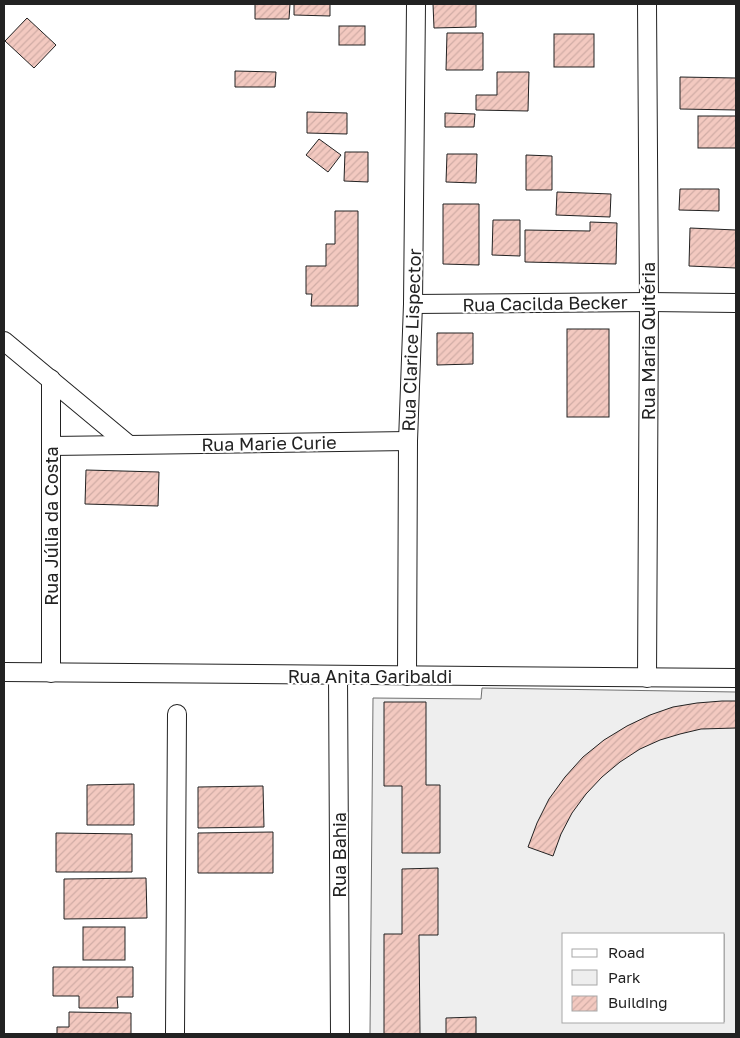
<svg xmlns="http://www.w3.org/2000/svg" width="740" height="1038" font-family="'Golos Text',sans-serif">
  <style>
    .green { fill: #eee; stroke: #6f6f6f; fill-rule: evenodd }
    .building { fill: url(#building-hatch); stroke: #222 }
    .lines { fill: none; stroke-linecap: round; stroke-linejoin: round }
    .minor-casing { stroke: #222; stroke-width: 20 }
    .minor { stroke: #fff; stroke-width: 18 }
    .labels { text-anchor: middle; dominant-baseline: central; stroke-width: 4; stroke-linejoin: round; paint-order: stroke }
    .street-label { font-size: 18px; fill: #222; stroke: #fff }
  </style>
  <defs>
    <pattern id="building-hatch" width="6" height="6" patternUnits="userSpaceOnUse" patternTransform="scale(1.25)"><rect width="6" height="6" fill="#f3c9c0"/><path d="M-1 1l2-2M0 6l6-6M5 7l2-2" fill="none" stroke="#d0aca5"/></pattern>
  </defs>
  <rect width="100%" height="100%" fill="#fff"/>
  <path class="green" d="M482,688l254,4v342h-366l3,-336 108,1zM564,934h160v88h-160z"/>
  <g class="building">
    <path d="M255,4h35l-1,15h-34z"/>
    <path d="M294,4h36v12l-36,-1z"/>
    <path d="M433,4h43v23l-42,1z"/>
    <path d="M27,18l29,27 -22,23 -29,-27z"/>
    <rect x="339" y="26" width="26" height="19"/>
    <path d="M447,33h36v37h-37z"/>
    <rect x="554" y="34" width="40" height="33"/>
    <path d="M235,71l41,1 -1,15h-40z"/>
    <path d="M497,72h32l-1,39 -52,-1v-15h21z"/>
    <path d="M680,77l56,1v32l-56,-1z"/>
    <path d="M307,112l40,1v21l-40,-1z"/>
    <path d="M445,113l30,1 -1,13h-29z"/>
    <rect x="698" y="116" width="38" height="32"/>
    <path d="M319,139l22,16 -13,17 -22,-17z"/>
    <path d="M345,152h23v30l-24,-1z"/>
    <path d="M447,154h30l-1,29 -30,-1z"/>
    <path d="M526,155l26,1v34h-26z"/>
    <path d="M680,189h39v22l-40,-1z"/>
    <path d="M557,192l54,2 -1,23 -54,-2z"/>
    <path d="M443,204h36v61l-36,-1z"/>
    <path d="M335,211h23v95h-47l1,-12h-6v-28h20v-22h9z"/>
    <path d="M493,220h27v36l-28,-1z"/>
    <path d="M590,222l27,1 -1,41 -91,-2v-32l65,1z"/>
    <path d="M690,228l46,2v38l-47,-2z"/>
    <rect x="567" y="329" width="42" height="88"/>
    <path d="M437,333h36v31l-36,1z"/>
    <path d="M86,470l73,2 -1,34 -73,-2z"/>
    <path d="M722,701h14v27l-35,1 -21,5 -20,6 -20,9 -20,13 -18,15 -16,17 -14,19 -11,21 -8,22 -25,-9 9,-24 12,-24 16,-22 18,-20 21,-17 23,-14 23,-11 23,-8 24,-4z"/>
    <path d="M384,702h42v83h14v68h-38v-67h-18z"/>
    <path d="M134,784v41h-47v-40z"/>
    <path d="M263,786l1,41 -66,1v-41z"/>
    <path d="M273,832v41h-75v-40z"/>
    <path d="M56,833l76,1v38h-76z"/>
    <path d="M438,868v67h-19l1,99h-36v-100h18v-65z"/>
    <path d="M146,878l1,40 -83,1v-40z"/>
    <rect x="83" y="927" width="42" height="33"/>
    <path d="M53,967h80v30h-16l1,11h-39v-12h-26z"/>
    <path d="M69,1012l62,1v21h-74v-7h12z"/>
    <path d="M476,1017v17h-30v-16z"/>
  </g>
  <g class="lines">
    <defs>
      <g id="minor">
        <path d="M647,4l2,298 -2,376"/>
        <path d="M413,304l236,-2 87,1"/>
        <path d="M4,341l125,104 279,-4"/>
        <path d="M51,379v294"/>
        <path d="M51,446l78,-1"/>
        <path d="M4,672l732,6"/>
        <path d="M338,676l2,358"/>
        <path d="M407,676l1,-235 5,-137 3,-300"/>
        <path d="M175,1034l2,-320"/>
      </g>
    </defs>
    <use href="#minor" class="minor-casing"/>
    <use href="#minor" class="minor"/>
  </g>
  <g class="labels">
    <g class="street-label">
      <text transform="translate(545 303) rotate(-1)">Rua Cacilda Becker</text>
      <text transform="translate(411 340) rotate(-88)">Rua Clarice Lispector</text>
      <text transform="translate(648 341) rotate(-90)">Rua Maria Quitéria</text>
      <text transform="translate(269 443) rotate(-1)">Rua Marie Curie</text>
      <text transform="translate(51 526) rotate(-90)">Rua Júlia da Costa</text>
      <text x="370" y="676">Rua Anita Garibaldi</text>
      <text transform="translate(339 855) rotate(-90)">Rua Bahia</text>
    </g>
  </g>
  <rect width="740" height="1038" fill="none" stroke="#222222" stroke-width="10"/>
  <rect x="562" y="933" width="162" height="90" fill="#ffffff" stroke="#a7a7a7"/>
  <rect x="572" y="949" width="25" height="8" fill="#ffffff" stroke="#a7a7a7"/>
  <text x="608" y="958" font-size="15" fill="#222222">Road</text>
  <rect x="572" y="970" width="25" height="15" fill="#eeeeee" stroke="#a7a7a7"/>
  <text x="608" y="983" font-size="15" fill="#222222">Park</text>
  <rect x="572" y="996" width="25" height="15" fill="url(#building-hatch)" stroke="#a7a7a7"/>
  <text x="608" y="1008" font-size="15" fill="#222222">Building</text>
</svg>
